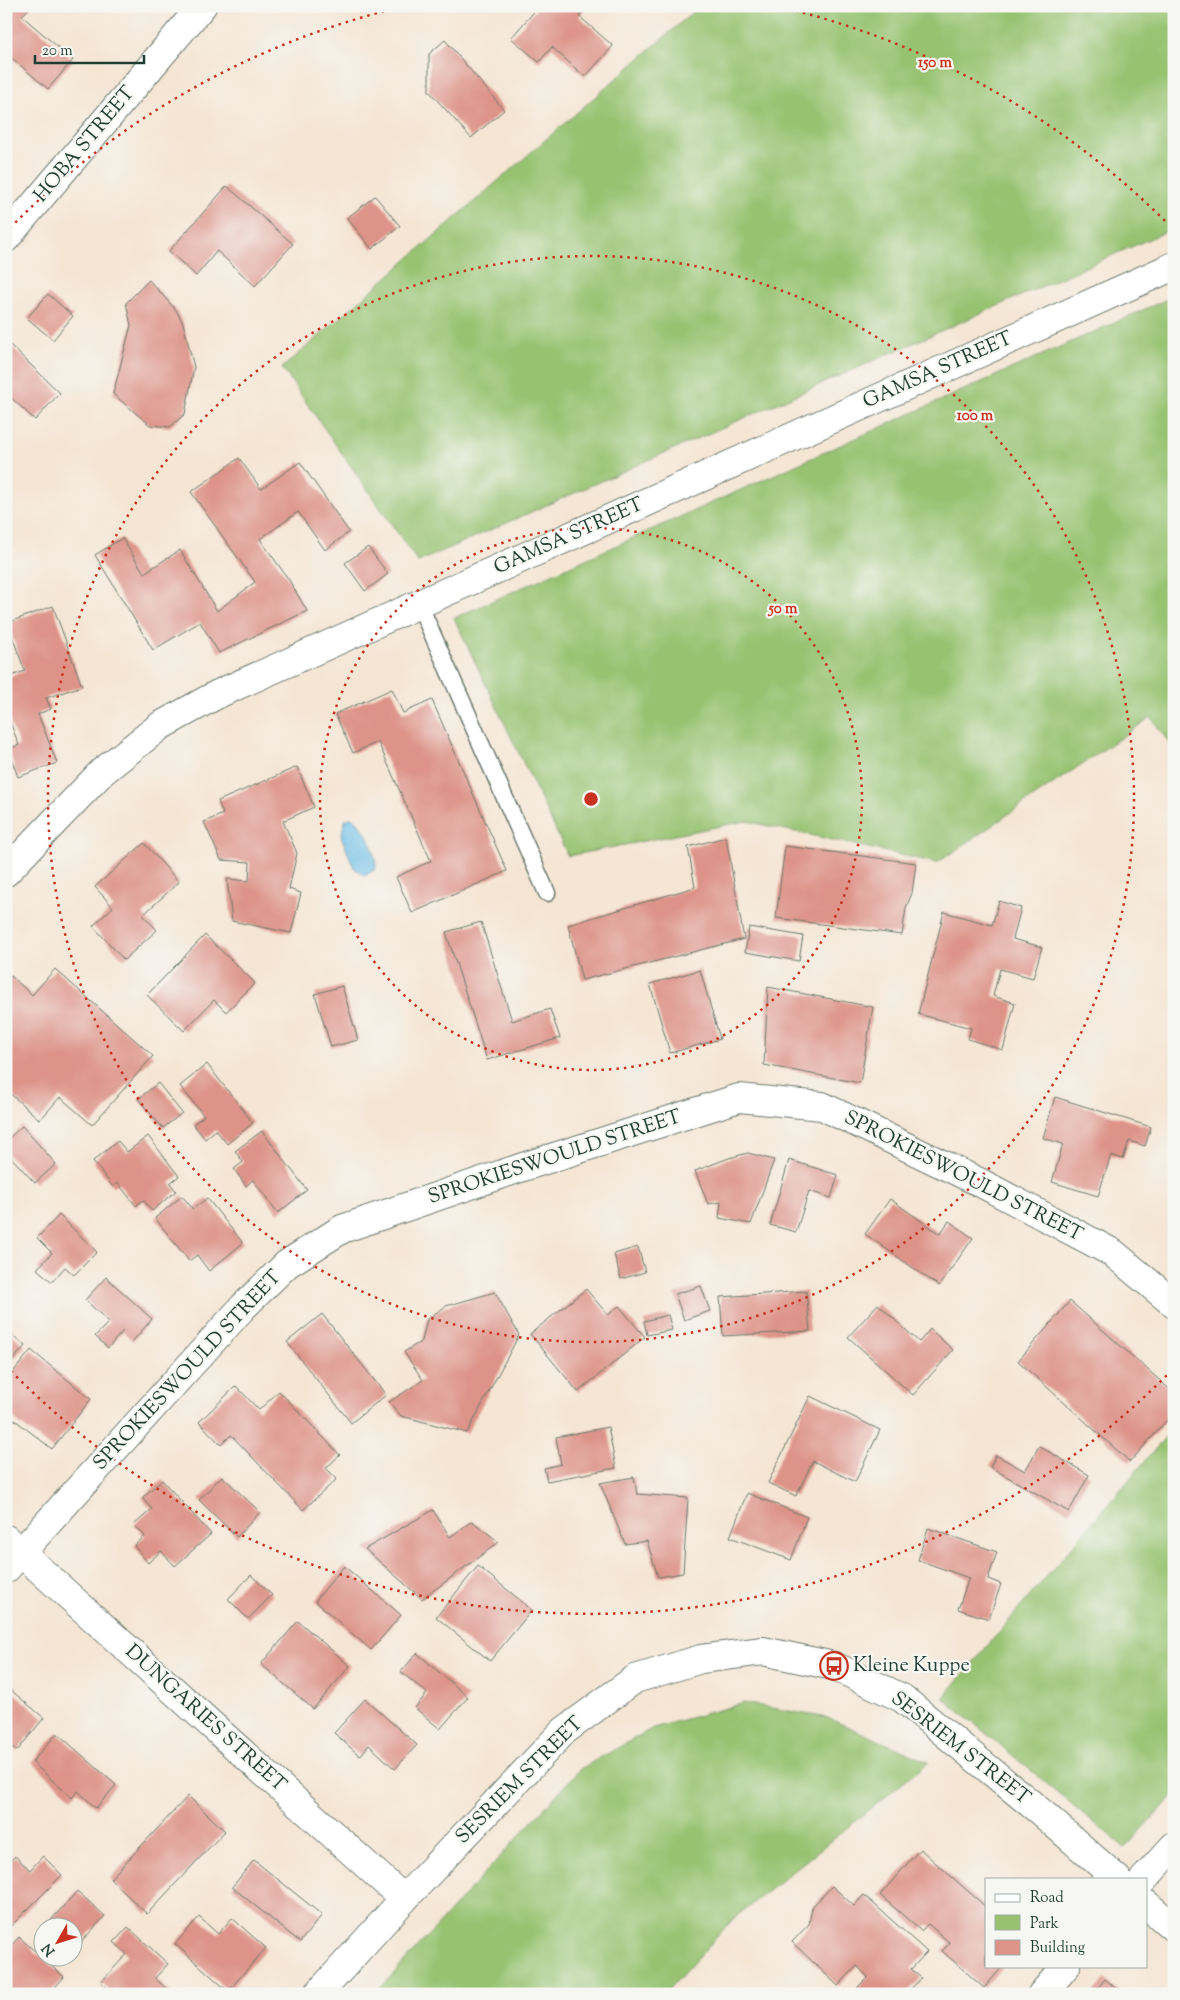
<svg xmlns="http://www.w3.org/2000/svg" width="1180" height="2000" font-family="'Sorts Mill Goudy',serif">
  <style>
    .green { fill: #97c371; stroke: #5b8052 }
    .water { fill: #6bbce6; stroke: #457c8d }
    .building { fill: #dd9388 }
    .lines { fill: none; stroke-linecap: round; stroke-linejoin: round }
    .service-casing { stroke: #6a786c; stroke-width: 19 }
    .minor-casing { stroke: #6a786c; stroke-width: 30 }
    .service { stroke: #fff; stroke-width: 16 }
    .minor { stroke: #fff; stroke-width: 28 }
    .ring { fill: none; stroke: #c8321e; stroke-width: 2.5; stroke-dasharray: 2.5 5 }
    .labels { text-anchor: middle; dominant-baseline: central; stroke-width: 4.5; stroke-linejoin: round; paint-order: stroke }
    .street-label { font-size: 20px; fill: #1f3d34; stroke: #f6f6f2 }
    .poi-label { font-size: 20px; fill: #1f3d34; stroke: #f6f6f2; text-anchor: start }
    .centre { fill: #c8321e; stroke: #f6f6f2; stroke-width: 2.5 }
    .ring-label { font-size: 15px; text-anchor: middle; font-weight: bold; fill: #c8321e; stroke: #f6f6f2; stroke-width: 4.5; stroke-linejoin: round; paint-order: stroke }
  </style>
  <rect width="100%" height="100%" fill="#f6f6f2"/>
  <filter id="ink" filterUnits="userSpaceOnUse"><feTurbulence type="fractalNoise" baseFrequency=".02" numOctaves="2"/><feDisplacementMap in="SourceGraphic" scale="10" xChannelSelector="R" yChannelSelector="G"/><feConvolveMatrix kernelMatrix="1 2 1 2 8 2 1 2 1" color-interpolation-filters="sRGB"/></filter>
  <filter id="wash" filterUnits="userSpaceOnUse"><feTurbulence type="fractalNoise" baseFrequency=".0096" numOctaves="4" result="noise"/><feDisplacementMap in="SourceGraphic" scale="20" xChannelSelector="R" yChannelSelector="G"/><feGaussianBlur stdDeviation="1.12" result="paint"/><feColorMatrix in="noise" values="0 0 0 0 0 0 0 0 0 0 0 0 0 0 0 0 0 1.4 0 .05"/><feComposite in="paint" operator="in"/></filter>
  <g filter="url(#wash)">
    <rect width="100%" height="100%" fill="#f5e5d3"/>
    <g class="green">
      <path d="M700,6h474v222l-756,334 -136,-194z"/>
      <path d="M1174,296v454l-23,-33 -214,146 -191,-42 -178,35 -114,-238z"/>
      <path d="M1174,1427v368l-49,53 -182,-150z"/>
      <path d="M744,1703l84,15 101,44 -196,157 -68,75h-290l205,-225 73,-41z"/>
    </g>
    <path class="water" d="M353,817c14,13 23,33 23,52l-11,7 -11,-8 -13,-32 4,-16z"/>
    <g id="blocks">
      <g class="building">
        <path d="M6,6h25l-9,10 51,44 -25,29 -42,-36z"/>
        <path d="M539,6h49l-9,10 34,30 -28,31 -33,-30 -13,15 -28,-24z"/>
        <path d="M445,40l59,70 -33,28 -42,-47v-37z"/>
        <path d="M227,186l66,58 -38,42 -38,-35 -21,25 -27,-25z"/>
        <path d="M375,196l25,30 -28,23 -25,-31z"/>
        <path d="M149,280l27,30 7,13 11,44 -9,47 -15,13 -20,-2 -37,-31 18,-69 -5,-22z"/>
        <path d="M48,294l25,22 -20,24 -26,-22z"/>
        <path d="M6,341l54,52 -25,27 -29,-27z"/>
        <path d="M239,458l22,31 39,-27 49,70 -24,18 -27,-38 -38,27 29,41 18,31 -88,42 -19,-31 -47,28 -58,-95 27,-17 22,35 36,-23 37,61 38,-29 -64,-90z"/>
        <path d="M368,547l20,27 -23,17 -20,-28z"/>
        <path d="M53,606l29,80 -36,12 5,11 -13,5 19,49 -39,14 -10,-28 11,-4 -13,-33v-34l19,-7 -18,-48z"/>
        <path d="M392,689l11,24 29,-13 75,171 -95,42 -16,-36 35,-16 -53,-119 -25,11 -18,-39z"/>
        <path d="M297,767l17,40 -31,14 14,32 -8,36 12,4 -10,40 -59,-12 -5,-42 22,2 1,-19 -29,-2 -17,-38 19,-8 -5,-13z"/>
        <path d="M726,837l18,102 -162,41 -14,-55 127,-38 -7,-40z"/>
        <path d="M144,843l35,39 -36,33 14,15 -33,30 -31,-34 20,-19 -18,-20z"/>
        <path d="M785,846l131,17 -4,30 -6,15 -4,27 -126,-17z"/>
        <path d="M999,901l22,7 -8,31 29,8 -9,31 -33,-9 -7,27 22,7 -12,47 -35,-11 3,-11 -53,-14 26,-102 48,13z"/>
        <path d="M481,922l31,99 38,-12 10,29 -73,22 -41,-128z"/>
        <path d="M749,927l54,9 -4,25 -54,-9z"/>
        <path d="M205,935l50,48 -29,29 -12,-12 -30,31 -37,-36z"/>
        <path d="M55,969l98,87 -61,69 -32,-28 -20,23 -34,-30v-15l7,-7 -7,-5v-82l5,-5 21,19z"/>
        <path d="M700,970l20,69 -50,14 -20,-69z"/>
        <path d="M342,986l16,54 -27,7 -16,-53z"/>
        <path d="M768,987l105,20 -13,76 -96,-18z"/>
        <path d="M207,1064l46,59 -26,21 -11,-14 -11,9 -12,-15 11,-8 -24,-30z"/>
        <path d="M158,1083l24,30 -19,15 -25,-29z"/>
        <path d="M1055,1097l96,30 -6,19 -16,-5 -6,18 -12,-4 -13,41 -46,-14 11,-38 -20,-6z"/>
        <path d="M22,1126l34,38 -21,19 -29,-31v-11z"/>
        <path d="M262,1131l45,59 -29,23 -25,-33 -7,6 -12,-17 9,-7 -8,-11z"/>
        <path d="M148,1136l31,40 -9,7 6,8 -24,20 -9,-11 -7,6 -18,-23 -5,4 -20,-26 25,-20 9,11z"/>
        <path d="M748,1153l26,7 -23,64 -32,-6 2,-16 -13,2 -13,-33 34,-13z"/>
        <path d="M789,1160l49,15 -7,23 -22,-7 -13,41 -26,-7z"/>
        <path d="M182,1196l11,13 14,-11 36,45 -34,28 -12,-16 -8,6 -34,-43z"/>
        <path d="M890,1199l50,35 9,-13 24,17 -34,48 -74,-52z"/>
        <path d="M59,1215l38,37 -23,23 -9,-8 -13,15 -15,-13 15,-16 -15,-15z"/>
        <path d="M638,1247l7,25 -24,7 -7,-25z"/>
        <path d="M106,1277l46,42 -19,22 -10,-10 -15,17 -13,-12 14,-14 -24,-22z"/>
        <path d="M701,1286l9,25 -26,9 -9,-26z"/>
        <path d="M586,1289l22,26 11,-9 26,31 -67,55 -48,-58z"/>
        <path d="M806,1291l4,40 -87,5 -3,-39z"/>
        <path d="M495,1292l24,43 -52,98 -66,-17 -12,-14 34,-22 -19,-28 18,-11 5,-22 19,-13z"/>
        <path d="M1070,1301l104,92v19l-44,50 -112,-101z"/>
        <path d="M878,1304l41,38 11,-13 23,21 -40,45 -65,-58z"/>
        <path d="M322,1314l64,81 -35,28 -64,-81z"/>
        <path d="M668,1315l4,15 -25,5 -3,-14z"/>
        <path d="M6,1329l19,17 -19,22z"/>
        <path d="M31,1350l60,49 -39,50 -46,-36v-32z"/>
        <path d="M236,1386l23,24 20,-19 61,64 -14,13 11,11 -34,31 -72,-75 -10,10 -22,-23z"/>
        <path d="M810,1396l70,34 -25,52 -42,-21 -17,35 -28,-13z"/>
        <path d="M608,1427l8,41 -69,13 -3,-13 17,-4 -5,-27z"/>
        <path d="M1039,1446l50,29 -20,37 -79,-45 6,-12 29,16z"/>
        <path d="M222,1476l38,36 -23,25 -38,-37z"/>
        <path d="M634,1477l3,17 51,4 -5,75 -25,4 -11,-36 -22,3 -25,-61z"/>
        <path d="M162,1480l49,54 -36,32 -14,-15 -13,12 -14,-17 11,-10 -11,-11 18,-16 -10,-11z"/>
        <path d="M747,1493l60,24 -16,43 -61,-23z"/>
        <path d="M433,1510l17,27 22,-16 27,21 -77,57 -57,-50z"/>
        <path d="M928,1528l69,24 -9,27 13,5 -12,35 -31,-10 11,-31 -51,-18z"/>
        <path d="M344,1566l57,49 -30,35 -56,-49z"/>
        <path d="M478,1566l54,44 -42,51 -54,-44z"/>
        <path d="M251,1575l21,20 -24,24 -20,-20z"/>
        <path d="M298,1621l52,45 -37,43 -52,-45z"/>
        <path d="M417,1653l51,44 -28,32 -25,-21 12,-15 -26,-21z"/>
        <path d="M6,1686l38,32 -27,33 -11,-9z"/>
        <path d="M365,1699l52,46 -22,24 -26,-24 -9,11 -26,-23z"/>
        <path d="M57,1733l59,52 -20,23 -18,-17 -6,7 -40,-36z"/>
        <path d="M188,1796l37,35 -78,83 -37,-35z"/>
        <path d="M920,1849l66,58v59h17l-19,22 -42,-37 8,-8 -22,-19 -7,7 -41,-36z"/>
        <path d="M15,1856l15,14 13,-14 19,19 -56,56v-66z"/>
        <path d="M254,1860l68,55 -22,27 -68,-55z"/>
        <path d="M832,1886l22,20 10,-11 63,57 -16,17 10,9 -15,16h-49l1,-7 10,-10 -11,-11 -19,20 -46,-44 17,-18 3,-17z"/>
        <path d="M77,1891l28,25 -33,36v-24h-28z"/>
        <path d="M199,1917l19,17 14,-16 34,30 -38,43 -53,-47z"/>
        <path d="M128,1927l40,37 -13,14 17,16h-59l-12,-12 26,-28 -13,-12z"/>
        <path d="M19,1937l45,40 -15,17h-43v-43z"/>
        <path d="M1105,1979l17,15h-29z"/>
      </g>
    </g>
  </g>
  <g filter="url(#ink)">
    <use href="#blocks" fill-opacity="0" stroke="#6a786c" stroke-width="1"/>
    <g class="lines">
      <defs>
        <path id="service" d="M419,604l128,289"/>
        <g id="minor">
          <path d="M6,238l196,-232"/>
          <path d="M6,872l96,-100 58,-46 58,-32 956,-428"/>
          <path d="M6,1539l398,360"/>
          <path d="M6,1569l237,-262 44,-43 55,-35 181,-62 216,-69 83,8 159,77 132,70 61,51"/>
          <path d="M1144,1879l30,-33"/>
          <path d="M1146,1904l28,24"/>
          <path d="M318,1994l86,-95 160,-168 71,-52 66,-20 62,-8 71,15 68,32 140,115 75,66"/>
          <path d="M1042,1994l24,-28"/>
        </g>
      </defs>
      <use href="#service" class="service-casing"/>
      <use href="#minor" class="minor-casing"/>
      <use href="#service" class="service"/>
      <use href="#minor" class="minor"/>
    </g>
  </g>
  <g class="ring">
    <circle cx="591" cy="799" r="271"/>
    <circle cx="591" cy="799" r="543"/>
    <path d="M1172 1370A814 814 0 0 1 10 1370M10 228A814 814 0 0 1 401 7M781 7A814 814 0 0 1 1172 228"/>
  </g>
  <defs>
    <symbol id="bus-ring" viewBox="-11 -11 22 22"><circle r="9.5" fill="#f6f6f2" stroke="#c8321e" stroke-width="1.5"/><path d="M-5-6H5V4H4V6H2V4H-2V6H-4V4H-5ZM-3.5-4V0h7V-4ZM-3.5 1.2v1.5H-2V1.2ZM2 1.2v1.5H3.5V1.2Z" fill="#c8321e"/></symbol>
  </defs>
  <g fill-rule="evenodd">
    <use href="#bus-ring" x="818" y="1650" width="32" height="32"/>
  </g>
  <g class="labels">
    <g class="street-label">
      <text transform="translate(85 145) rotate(-50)">HOBA STREET</text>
      <text transform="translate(938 371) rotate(-24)">GAMSA STREET</text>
      <text transform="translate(569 537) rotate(-24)">GAMSA STREET</text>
      <text transform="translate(555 1158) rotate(-18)">SPROKIESWOULD STREET</text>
      <text transform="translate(963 1177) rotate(27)">SPROKIESWOULD STREET</text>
      <text transform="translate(188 1371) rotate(-47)">SPROKIESWOULD STREET</text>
      <text transform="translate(205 1719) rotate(42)">DUNGARIES STREET</text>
      <text transform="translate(960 1749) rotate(38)">SESRIEM STREET</text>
      <text transform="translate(520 1781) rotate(-45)">SESRIEM STREET</text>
    </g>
    <g class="poi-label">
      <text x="853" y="1666">Kleine Kuppe</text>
    </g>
  </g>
  <circle cx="591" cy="799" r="8" class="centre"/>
  <g class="ring-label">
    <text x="935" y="67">150 m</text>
    <text x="975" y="420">100 m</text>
    <text x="783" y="613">50 m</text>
  </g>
  <rect width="1180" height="2000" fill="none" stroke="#f6f6f2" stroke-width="25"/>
  <rect x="985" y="1878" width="162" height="90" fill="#f6f6f2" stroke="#a0aca6"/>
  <rect x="995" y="1894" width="25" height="8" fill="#ffffff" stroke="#a0aca6"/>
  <text x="1030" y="1902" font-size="15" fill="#1f3d34">Road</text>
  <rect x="995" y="1915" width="25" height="15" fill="#97c371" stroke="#a0aca6"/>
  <text x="1030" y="1928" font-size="15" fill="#1f3d34">Park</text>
  <rect x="995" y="1940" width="25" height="15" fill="#dd9388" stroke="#a0aca6"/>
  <text x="1030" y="1952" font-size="15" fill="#1f3d34">Building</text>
  <g transform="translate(58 1942) rotate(231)"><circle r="24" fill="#f6f6f2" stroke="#a0aca6"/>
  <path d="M0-4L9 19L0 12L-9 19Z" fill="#c8321e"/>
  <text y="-8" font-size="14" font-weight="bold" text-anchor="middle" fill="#1f3d34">N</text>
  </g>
  <path d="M35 55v8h109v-8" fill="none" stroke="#1f3d34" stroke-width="2.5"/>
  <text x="42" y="55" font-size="15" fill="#1f3d34" stroke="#f6f6f2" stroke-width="4" paint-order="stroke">20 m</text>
</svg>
